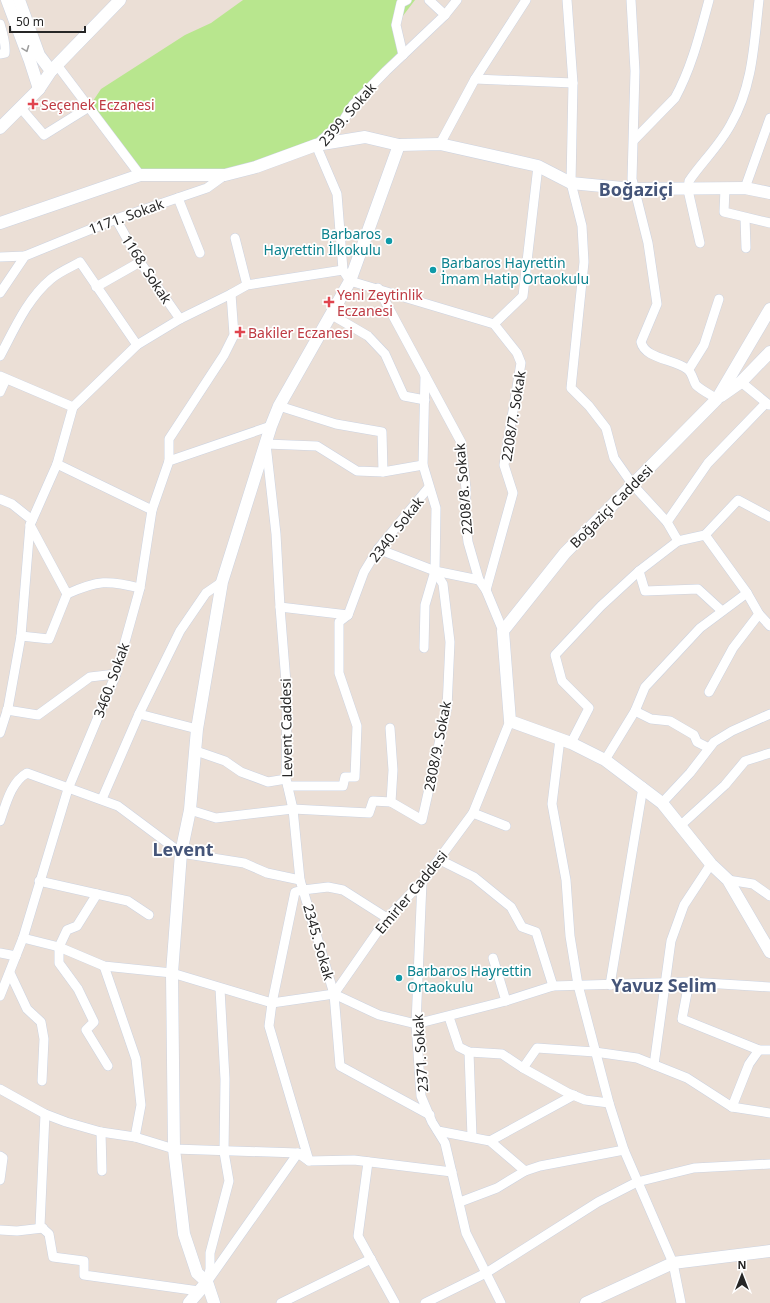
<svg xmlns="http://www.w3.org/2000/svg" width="770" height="1303" font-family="'Noto Sans',sans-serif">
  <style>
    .green { fill: #b8e68e }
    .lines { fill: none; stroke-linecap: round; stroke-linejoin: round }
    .street-casing { stroke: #ccd3e1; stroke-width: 10 }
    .secondary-casing { stroke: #ccd3e1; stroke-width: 13 }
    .street { stroke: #fff; stroke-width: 9 }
    .secondary { stroke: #fff; stroke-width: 12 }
    .oneway { stroke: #9d9d9d }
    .health-dot { fill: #e0444e; stroke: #fff; stroke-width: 1.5 }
    .culture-dot { fill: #0f9aa8; stroke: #fff; stroke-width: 1.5 }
    .labels { text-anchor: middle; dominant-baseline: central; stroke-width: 3.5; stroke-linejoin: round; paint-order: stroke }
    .health-label { font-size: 14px; fill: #be3a42; stroke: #fff; text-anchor: start }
    .street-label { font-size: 14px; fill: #262626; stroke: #fff }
    .culture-label { font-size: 14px; fill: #0d838f; stroke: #fff; text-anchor: start }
    .district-label { font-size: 18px; font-weight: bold; fill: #455579; stroke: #fff }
  </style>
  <rect width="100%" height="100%" fill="#ebdfd6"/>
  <path class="green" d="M243,0h172l-19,25 7,30 -87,90 -60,22 -116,8 -51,-68 12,-18 84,-54 26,-12z"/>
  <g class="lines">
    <defs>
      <g id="street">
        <path d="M429,0l16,15 -59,56 -33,34 -10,16 -27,24 21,49 6,76 7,11 144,43 23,29 4,10 -17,102 9,28 -27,97"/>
        <path d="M567,0l6,83 -2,100 11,43 2,36 -13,126 18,18 17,22 8,30 19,27 34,37 11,19 27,-6 42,58 12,21 11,12"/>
        <path d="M631,0l4,71 -3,108 16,64 9,61 -16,38c4,17 33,17 46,27 5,3 6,11 9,16 5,5 15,10 21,14"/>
        <path d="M445,15l12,-15"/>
        <path d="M0,24c3,10 6,19 5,29l-5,1"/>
        <path d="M403,55l-7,-30 5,-22 6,-3"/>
        <path d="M57,65l83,110"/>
        <path d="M475,79l98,4"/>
        <path d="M20,107l24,28 45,-28"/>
        <path d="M634,140l41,-42c17,-31 25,-65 34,-98"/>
        <path d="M440,144l35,-65 51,-79"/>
        <path d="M745,188l25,-70"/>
        <path d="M725,189l-1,23 46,11"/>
        <path d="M178,198l22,55"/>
        <path d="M745,218l1,30"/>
        <path d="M116,219l24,43 40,57"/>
        <path d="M235,238l12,47"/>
        <path d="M700,243l-12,-53 1,-9c13,-19 31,-36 42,-57 22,-38 23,-81 28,-124"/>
        <path d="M0,257l25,-1"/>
        <path d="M96,287l44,-25"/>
        <path d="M378,288l83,154 5,47 -1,27 3,26 11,38 7,10 17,41"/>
        <path d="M0,293l25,-37 91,-37 91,-31 18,-13"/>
        <path d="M332,315l36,21 17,18 19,42 21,4"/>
        <path d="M494,324l29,-28 15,-130"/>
        <path d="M0,356c14,-26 27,-57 51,-77 8,-7 20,-12 29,-17l57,83"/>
        <path d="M689,369l15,-24 15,-46"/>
        <path d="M0,376l73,31"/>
        <path d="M741,382l28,23"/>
        <path d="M0,392l6,-13"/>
        <path d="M279,406l57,18 46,8 1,40"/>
        <path d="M169,461v-22l55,-84 10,-20 -3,-41"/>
        <path d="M57,464l95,46"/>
        <path d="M0,499l12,5 20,16"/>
        <path d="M667,522l41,-59 58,-60"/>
        <path d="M30,525l37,69c31,-14 41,-14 73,-6"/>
        <path d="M705,535l33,-35 32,17"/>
        <path d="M378,549l57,22 44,9"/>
        <path d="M639,571l6,20 53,-2 24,22"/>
        <path d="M280,607l68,8"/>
        <path d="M21,636l28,3 18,-45"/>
        <path d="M424,648l1,-43 10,-34"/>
        <path d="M709,692l24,-44 26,-34"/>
        <path d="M7,710l31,5 52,-38 26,-3"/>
        <path d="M635,711l16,8 19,2 24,14 3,7 12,6"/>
        <path d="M139,714l58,15"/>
        <path d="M390,728l3,42 -2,32 31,18 25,-112 3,-66 -7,-58 -8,-13 1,-63 -13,-43 2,-90"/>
        <path d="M0,733l8,-25 13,-72 9,-111 27,-61 16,-57 64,-62 43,-26 51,-25 16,-9 96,-15"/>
        <path d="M560,739l-8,65 14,76 4,56 8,49 31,118 15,47 49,113 8,40"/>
        <path d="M571,743l18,-35 -27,-27 -7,-26 46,-49 38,-35 39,-30"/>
        <path d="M196,751l29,10 16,11 27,10 18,-3"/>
        <path d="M605,760l30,-49 10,-24 55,-59 47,-35"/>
        <path d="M288,786h55l2,-9h10l2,-51 -18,-53v-51l9,-7 16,-43 14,-23 51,-62"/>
        <path d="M102,799l37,-85 41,-83 26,-38 16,-11"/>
        <path d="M662,803l28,-30 24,-31 18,-11 38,-17"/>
        <path d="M190,810l26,8 77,-9 76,4 4,-12 18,1"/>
        <path d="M473,813l33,13"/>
        <path d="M0,821c6,-17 11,-39 27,-48l91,33 63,47 63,10 23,10 33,7"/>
        <path d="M681,825l44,-40 20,-24 25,-8"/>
        <path d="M440,860l34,17 37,30 11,20 14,5 17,54"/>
        <path d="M728,880l25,4 17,12"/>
        <path d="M39,881l89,20 21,14"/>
        <path d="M422,882l-6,142 5,72 11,26 13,21 21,90 35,70"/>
        <path d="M97,894l-20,32 -10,4 -8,17v16l19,26 16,33 -8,8 22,36"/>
        <path d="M387,918l-44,-28 -15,-3 -25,3 31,104 6,72 90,49"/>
        <path d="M23,938l36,9 45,19 68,7 100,30 62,-9 45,21 37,9 90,-23 47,-15 136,-4 81,5"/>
        <path d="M0,953l16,3"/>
        <path d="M493,958l13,43"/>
        <path d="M104,966l32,93 5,46 -6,32"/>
        <path d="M10,973l17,36 14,13 3,17 -2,42"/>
        <path d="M689,982l-7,37 77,31h11"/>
        <path d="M610,985l33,-198"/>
        <path d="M334,994l53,-76 35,-36 51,-69 37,-92"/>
        <path d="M0,996l23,-58 45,-149 48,-115 24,-86 12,-78 17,-49 102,-35"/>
        <path d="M449,1017l10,30 10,5 33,2 21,14 45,25 17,7 24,3"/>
        <path d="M469,1052l3,85"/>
        <path d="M654,1065l17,-124 13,-36 27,-41"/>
        <path d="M523,1068l14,-20 58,4 42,6 50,20 45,29 38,6"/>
        <path d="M0,1089l45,25 21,8 35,10 34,5 39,12 124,4"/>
        <path d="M732,1107l17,-43 10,-14"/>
        <path d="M45,1114l-5,112 9,8 4,23 31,4v14l115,16"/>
        <path d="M438,1131l52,10 35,30"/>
        <path d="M101,1132l1,39"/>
        <path d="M490,1141l84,-46"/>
        <path d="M0,1156l3,2 -3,22"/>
        <path d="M309,1161l45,-1 98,12"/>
        <path d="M368,1162l-10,74 37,67"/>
        <path d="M460,1202l37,-14 28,-17 15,-5 84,-16"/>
        <path d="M0,1230l17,1 26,-3"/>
        <path d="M208,1278l2,-9v-16l19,-72 -5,-29 1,-73 -5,-90"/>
        <path d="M207,1282l91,-129 11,8 -40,-135 3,-23 23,-111 8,-2 -3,-10 -7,-71 -7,-30 1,-84 -7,-88 -4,-73 -10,-90 51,2 40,25 26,1 40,-7"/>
        <path d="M281,1303l90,-44"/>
        <path d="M425,1303l61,-30 112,-71 39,-20 57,-14 76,-4"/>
      </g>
      <g id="secondary">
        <path d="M7,0l23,61 9,28"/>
        <path d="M19,0l20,55 12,16"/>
        <path d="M0,128l39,-39 12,-18 69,-71"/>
        <path d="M0,223l140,-48h85l31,-8 60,-22 49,-8 34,8 41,-1 98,22 33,17 62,6 112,-1 25,5"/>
        <path d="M770,309l-53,90 -152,154 -62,78 7,90 61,22 34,17 57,43 49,61 17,16 42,72"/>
        <path d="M721,396l20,-14 29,-30"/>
        <path d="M189,1303l18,-21"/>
        <path d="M214,1303l-7,-21 -10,-9 -13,-39 -10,-85 -2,-176 9,-120 9,-43 7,-81 25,-147 49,-156 8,-20 71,-125 49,-136"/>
        <path d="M586,1303l87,-40 97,-12"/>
      </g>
    </defs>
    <use href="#street" class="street-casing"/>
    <use href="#secondary" class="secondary-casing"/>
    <use href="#street" class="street"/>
    <use href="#secondary" class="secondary"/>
  </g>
  <defs><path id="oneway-chevron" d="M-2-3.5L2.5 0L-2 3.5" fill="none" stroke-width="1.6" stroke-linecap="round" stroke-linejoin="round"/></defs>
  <use class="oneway" href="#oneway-chevron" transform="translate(26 49) rotate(69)"/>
  <g class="health-dot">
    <path d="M31 98h4v4h4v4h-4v4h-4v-4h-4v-4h4z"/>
    <path d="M327 296h4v4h4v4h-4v4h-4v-4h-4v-4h4z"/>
    <path d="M238 326h4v4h4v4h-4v4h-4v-4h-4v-4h4z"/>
  </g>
  <g class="culture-dot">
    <circle cx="389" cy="241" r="4"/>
    <circle cx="433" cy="270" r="4"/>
    <circle cx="399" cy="978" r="4"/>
  </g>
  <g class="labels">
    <g class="health-label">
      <text x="41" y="104">Seçenek Eczanesi</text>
      <text x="337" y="294">Yeni Zeytinlik<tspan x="337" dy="16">Eczanesi</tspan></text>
      <text x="248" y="332">Bakiler Eczanesi</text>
    </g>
    <g class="street-label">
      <text transform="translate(347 114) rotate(-49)">2399. Sokak</text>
      <text transform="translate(126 216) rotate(-20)">1171. Sokak</text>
      <text transform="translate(147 269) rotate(57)">1168. Sokak</text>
      <text transform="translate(513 416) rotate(-81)">2208/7. Sokak</text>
      <text transform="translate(463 489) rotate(-95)">2208/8. Sokak</text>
      <text transform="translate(611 506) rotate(-45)">Boğaziçi Caddesi</text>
      <text transform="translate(396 529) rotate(-52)">2340. Sokak</text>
      <text transform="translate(111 680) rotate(-70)">3460. Sokak</text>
      <text transform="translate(286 728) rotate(-91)">Levent Caddesi</text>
      <text transform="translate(437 746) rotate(-79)">2808/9. Sokak</text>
      <text transform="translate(411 892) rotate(-50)">Emirler Caddesi</text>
      <text transform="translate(319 942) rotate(74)">2345. Sokak</text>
      <text transform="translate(420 1053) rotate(-94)">2371. Sokak</text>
    </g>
    <g class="culture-label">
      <text x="381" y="233" text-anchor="end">Barbaros<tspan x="381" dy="16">Hayrettin İlkokulu</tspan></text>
      <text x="441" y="262">Barbaros Hayrettin<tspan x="441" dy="16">İmam Hatip Ortaokulu</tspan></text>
      <text x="407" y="970">Barbaros Hayrettin<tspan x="407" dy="16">Ortaokulu</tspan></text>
    </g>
    <g class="district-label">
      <text x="636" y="189">Boğaziçi</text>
      <text x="183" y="849">Levent</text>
      <text x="664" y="985">Yavuz Selim</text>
    </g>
  </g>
  <g transform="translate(742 1275)" stroke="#ffffff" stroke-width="3" paint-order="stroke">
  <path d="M0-3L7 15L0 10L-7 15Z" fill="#262626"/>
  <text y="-6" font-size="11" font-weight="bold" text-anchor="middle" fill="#262626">N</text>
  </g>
  <path d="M10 26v6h75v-6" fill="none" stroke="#262626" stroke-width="2"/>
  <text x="16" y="26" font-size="12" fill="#262626" stroke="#ffffff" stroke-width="3" paint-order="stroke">50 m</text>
</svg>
